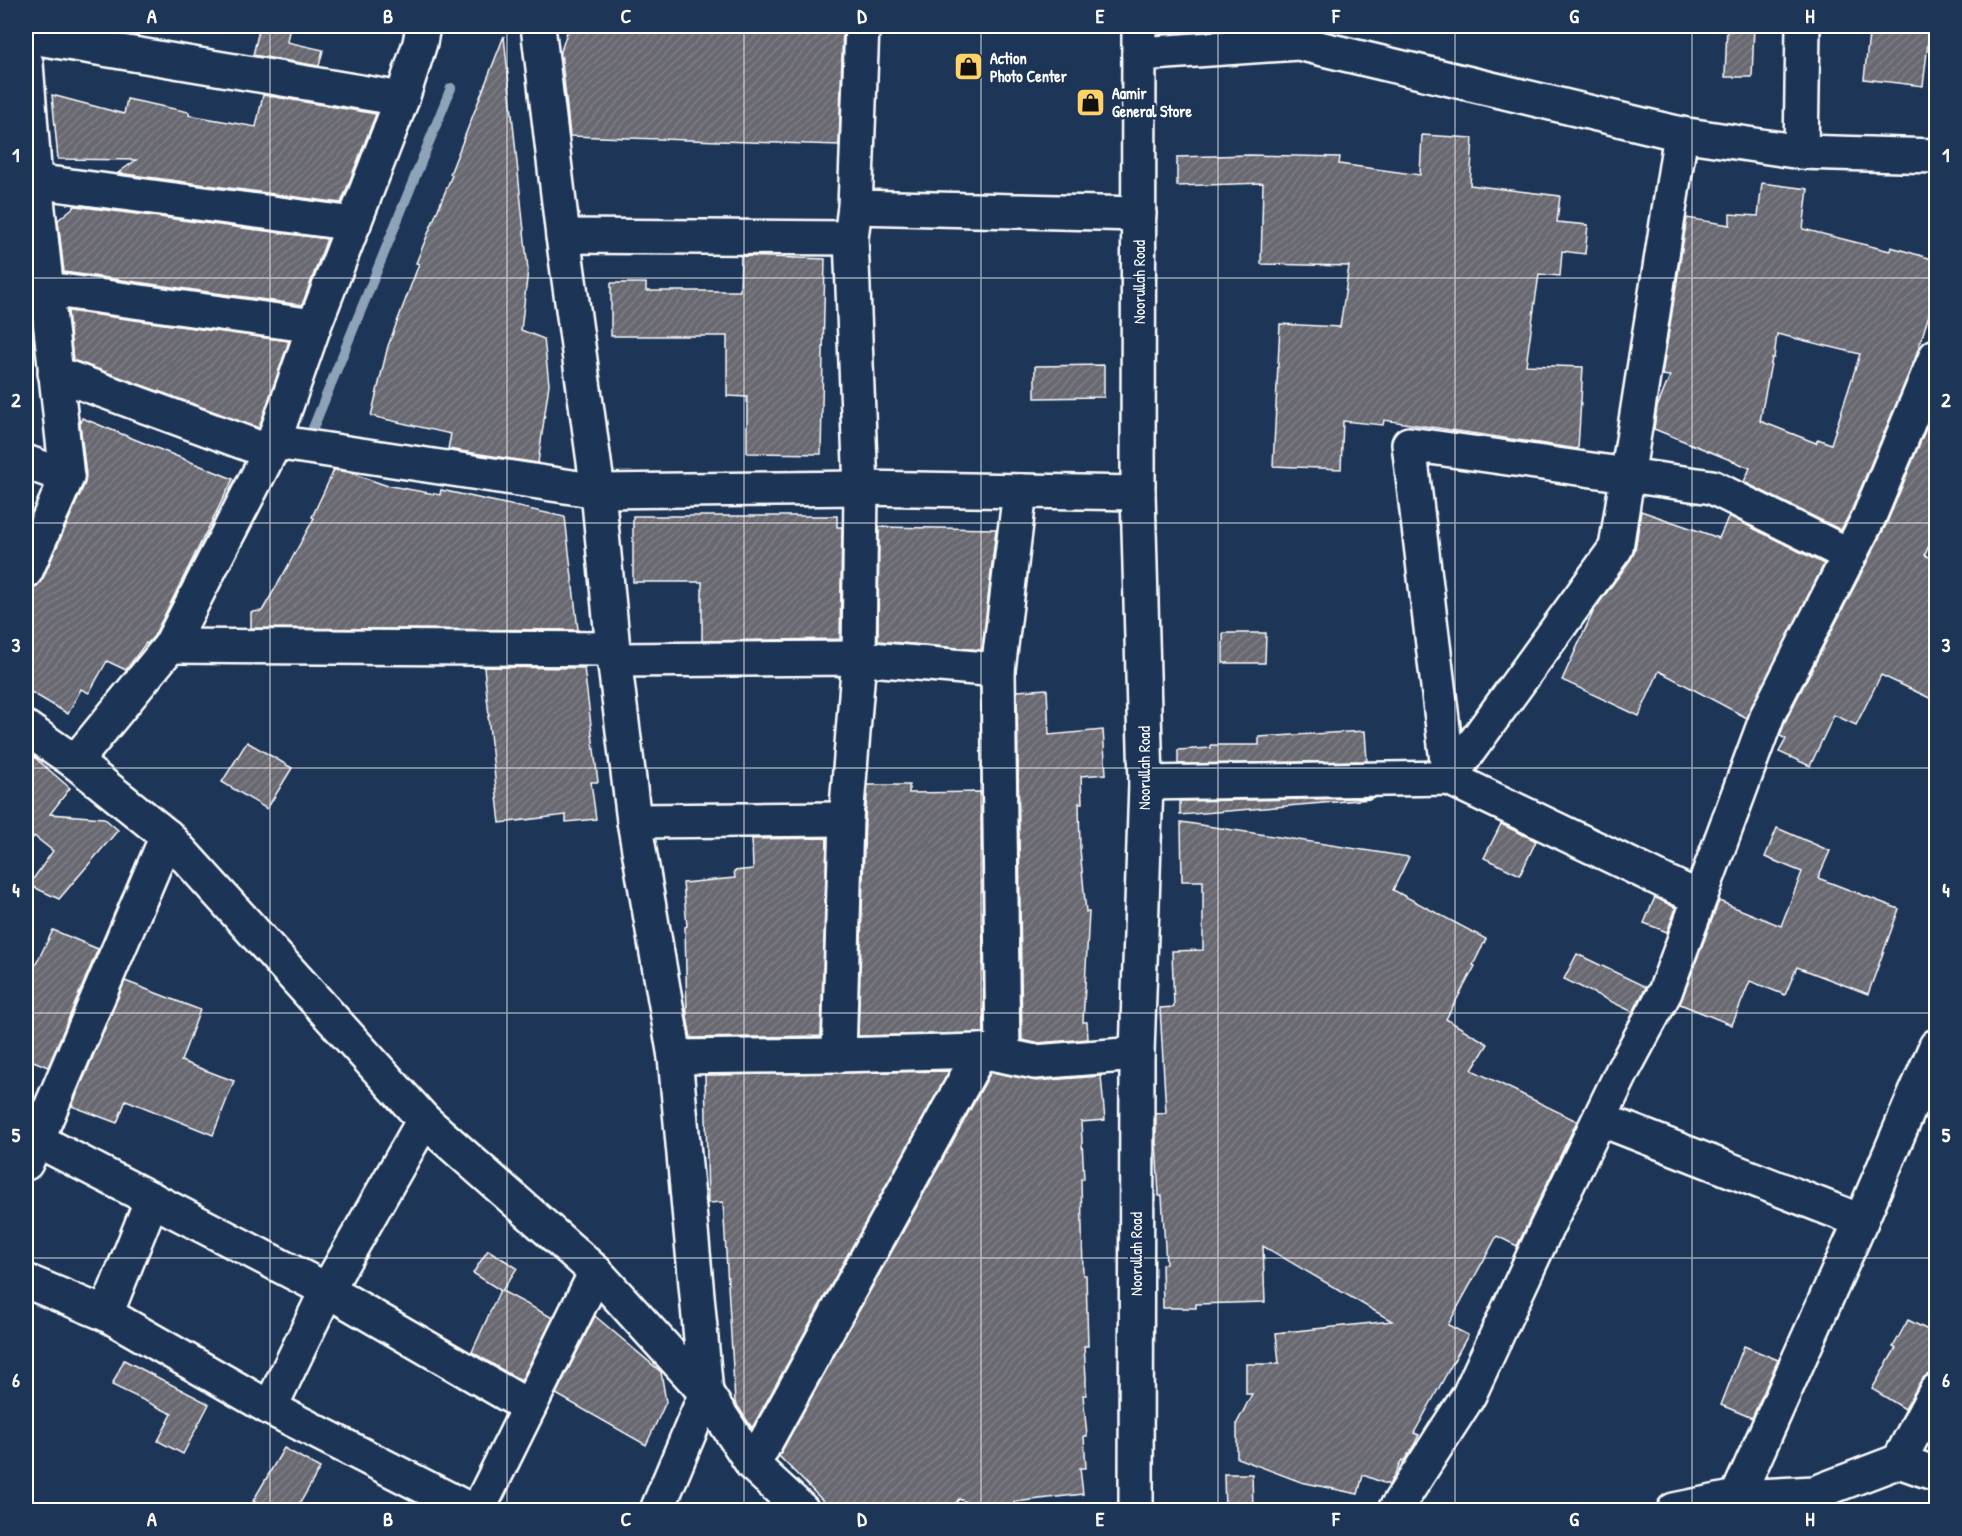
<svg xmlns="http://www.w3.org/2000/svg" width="1962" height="1536" font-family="'Patrick Hand',sans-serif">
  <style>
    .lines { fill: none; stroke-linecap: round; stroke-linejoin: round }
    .stream { stroke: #8ea3b8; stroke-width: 10 }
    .building { fill: url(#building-hatch); stroke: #fff; stroke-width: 1.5; fill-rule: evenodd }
    .minor-casing { stroke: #fff; stroke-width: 38 }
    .tertiary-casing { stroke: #fff; stroke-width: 38 }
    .secondary-casing { stroke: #fff; stroke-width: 38 }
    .minor { stroke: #1d3557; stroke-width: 33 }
    .tertiary { stroke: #1d3557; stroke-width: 33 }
    .secondary { stroke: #1d3557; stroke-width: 33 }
    .grid { fill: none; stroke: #fff; stroke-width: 1.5; stroke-opacity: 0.55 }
    .labels { text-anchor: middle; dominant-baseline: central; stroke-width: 4.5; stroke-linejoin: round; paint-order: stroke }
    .poi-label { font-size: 16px; font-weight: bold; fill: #fff; stroke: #1d3557; text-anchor: start }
    .street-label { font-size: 16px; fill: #fff; stroke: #1d3557 }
    .neatline { fill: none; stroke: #fff; stroke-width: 2 }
    .grid-label { font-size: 20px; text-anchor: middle; font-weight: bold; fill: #fff }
  </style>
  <defs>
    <pattern id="building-hatch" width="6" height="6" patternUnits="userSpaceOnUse" patternTransform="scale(1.5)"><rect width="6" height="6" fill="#686771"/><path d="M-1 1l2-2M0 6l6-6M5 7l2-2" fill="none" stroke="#7f7e86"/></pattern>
  </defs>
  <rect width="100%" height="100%" fill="#1d3557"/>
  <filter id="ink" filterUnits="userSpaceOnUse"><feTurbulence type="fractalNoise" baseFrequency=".0167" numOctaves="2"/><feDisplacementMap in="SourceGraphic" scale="12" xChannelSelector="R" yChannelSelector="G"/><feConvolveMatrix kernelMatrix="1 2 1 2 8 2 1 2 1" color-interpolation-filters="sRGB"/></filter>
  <g filter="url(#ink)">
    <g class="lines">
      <path class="stream" d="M309,438l142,-350"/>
    </g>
    <g class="building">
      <path d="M260,26h30l-3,16 36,8 -4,16 -66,-11z"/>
      <path d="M569,26h263l11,1 -4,118 -269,-9 -9,-85z"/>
      <path d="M1727,26h27l-2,51h-27z"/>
      <path d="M1870,26h60l-7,60 -59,-7z"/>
      <path d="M504,36l24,234 -7,60 23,9 5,45 -11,79 -90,-14 3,-15 -80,-18 17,-70 31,-82 -3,-1 36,-88 -2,-1z"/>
      <path d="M52,95l72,19 3,-15 62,13v3l67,12 7,-32 113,19 -35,89 -223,-30 18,-13 -78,-1z"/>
      <path d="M1422,135l51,3 -3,47 90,11 -3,26 31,3 -3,29 -23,-3 -2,25 -21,-2 -13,91 57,2 -5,82 -194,-29 -1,5 -40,-4 -2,48 -68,-3 7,-142 60,3 9,-61 -88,-2 2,-81 -86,3v-29l73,-2 90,2 -1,7 81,11z"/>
      <path d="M1762,183l46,6 -5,40 87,22 1,-4 45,13v33l-21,66 -63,150 -11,21 -97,-48 6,-14 -96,-39 3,-22 13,-31 -8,-1 25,-157 43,7v-11l28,2zM1777,334l83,20 -29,90 -13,-5 -2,4 -56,-22 12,-63h2z"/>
      <path d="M75,206l252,33 -25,66 -238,-33 -6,-52z"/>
      <path d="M741,256l84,3 -4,195 -74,-1v-56l-20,-1v-60h-116v-53h35v8h94z"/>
      <path d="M26,268l8,80 -8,-3z"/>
      <path d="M68,311l221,30 -30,87 -186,-68z"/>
      <path d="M1104,365v32l-69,1v-32z"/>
      <path d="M82,418l151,61 -79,157 -7,8 -1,-1 -20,27 -19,-9 -18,32 -8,-4 -13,25 -42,-25v-100l11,-3 6,-8 42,-95 1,-8 -6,-52z"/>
      <path d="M1929,421l7,3v105l-11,26 11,5v141l-55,-26 -25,50 -22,-10 -24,51 -31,-14 7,-13 -6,-3 5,-14 101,-197z"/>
      <path d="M334,470l14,2 37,13 55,10 1,-5 124,27 13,113 -327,-2v-16l11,-1 21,-36 31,-57 -2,-1z"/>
      <path d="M1641,511l78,27 10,-22 95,48 -77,154 -88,-47 -20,45 -77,-36 32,-70 37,-51 4,-8z"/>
      <path d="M633,516h204v11h5l-2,112 -138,2v-59h-69z"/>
      <path d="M879,527l117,2 -14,121 -104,-9z"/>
      <path d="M1223,633h43l-1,30h-42z"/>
      <path d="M484,667l100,1 14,114h-7l5,37 -30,3v-7l-66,8 -12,-107h1z"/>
      <path d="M1047,689l2,46 54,-5 3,44 -25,2 1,27h-3l1,46 6,63h3l-6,110h4l1,17 -52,4 -14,-3 -5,-349z"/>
      <path d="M1365,731l2,30 -189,3v-14l33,-2v-3h48v-8z"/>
      <path d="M247,742l45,26 -25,41 -45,-27z"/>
      <path d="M26,750l44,38 -20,26 54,4 14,12 -59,69 -30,-14 24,-34 -19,-15 -8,12z"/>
      <path d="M868,785h41v8l72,-1 3,241 -126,3 7,-216z"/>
      <path d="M1371,798v1l-191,16v-14z"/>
      <path d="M1181,822l228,35 -16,33 93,49 -13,26 2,1 -29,53 42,25 -16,26 105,51 -60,125 -20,-10 -49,89 20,10 -54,98 5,2 -5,10 -10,16 -2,-1 -13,25 -26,-10 -5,19 -57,-12 -64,-24v-35l15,-29h-6v-30h33l-3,-31 116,-12 -129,-75 2,56 -69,2v4h-33l-1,-44h4l-4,-68h-3l-3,-55v-27l10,-1 -6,-105 14,-1 -2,-56 31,-1v-69h-21z"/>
      <path d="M1501,824l35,17 -16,34 -36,-17z"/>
      <path d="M1777,828l53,23 -12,27 81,31 -31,85 -71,-27 -12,28 -35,-14 -18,44 -52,-21 39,-103 62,25 21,-54 -37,-15z"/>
      <path d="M827,838l-6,198 -130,2 -4,-21 -2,-90 2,-1 -4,-43 52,-5 -1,-7 19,-2 -1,-30z"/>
      <path d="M1655,897l21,11 -9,24 -23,-9z"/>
      <path d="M53,930l45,19 -50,118 -22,-9v-93l8,3z"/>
      <path d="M1577,954l69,33 -13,25 -69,-33z"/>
      <path d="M125,981l75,29 -19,51 53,20 -21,54 -87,-35 -9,23 -45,-17z"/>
      <path d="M949,1071l-197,357 -17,-26 -12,-200 -15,1 -3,-128z"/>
      <path d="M991,1072l45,9 65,-5 4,44 -24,2 3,57h-3l2,96h3l2,71h-4l2,31v18h-3l4,41h-3l2,32h-6l3,26 -69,8v8h-30l-25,-11 -8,11h-119l-53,-54z"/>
      <path d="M488,1250l29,18 -15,23 51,27 -32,63 -49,-29 28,-62 -27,-17z"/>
      <path d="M595,1316l66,56 5,30 -20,43 -90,-51z"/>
      <path d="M1908,1320l28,14v38l-9,3 -7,7 -15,27 -33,-20 24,-41 -3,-1z"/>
      <path d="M1744,1346l34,14 -26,58 -31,-13z"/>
      <path d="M124,1360l85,44 -26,50 -25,-13 14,-27 -60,-29z"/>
      <path d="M284,1448l36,20 -24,42h-27l-16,-9z"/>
      <path d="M1224,1474h28l1,36h-28z"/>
    </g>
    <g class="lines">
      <defs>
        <g id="minor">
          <path d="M26,36l376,63"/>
          <path d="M1139,54l159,-11 383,91 120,18 135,4"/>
          <path d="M26,63l9,118 32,296 -41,94"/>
          <path d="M1681,134l-65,414 -167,230 -40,-334 303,43 137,68"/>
          <path d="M1801,152l2,-126"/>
          <path d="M26,180l328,44"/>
          <path d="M855,207l284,7"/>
          <path d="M563,236l288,2"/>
          <path d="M47,289l267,37"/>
          <path d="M55,373l215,79"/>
          <path d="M275,442l323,49 263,-3 277,5"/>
          <path d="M26,462l41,15"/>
          <path d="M170,646l443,3"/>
          <path d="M615,660l244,-2 139,12"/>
          <path d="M26,728l49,34 92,74 257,284 172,152 110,121 47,72 49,45"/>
          <path d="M75,762l95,-116 100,-194 44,-126 88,-227 18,-56 3,-17"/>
          <path d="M1146,783l303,-5 250,120"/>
          <path d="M634,821l212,-2"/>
          <path d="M839,1055l7,-236 13,-161 2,-170 -10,-250 4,-31 7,-181"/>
          <path d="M1003,1055l-5,-385 22,-179"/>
          <path d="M675,1057l164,-2 142,-4 54,11 102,-8"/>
          <path d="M1600,1119l261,102"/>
          <path d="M37,1140l290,150 202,117"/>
          <path d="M26,1163l14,-30 127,-297"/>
          <path d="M26,1281l80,33 164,94 200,102"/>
          <path d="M106,1314l46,-115"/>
          <path d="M270,1408l57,-118 97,-170"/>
          <path d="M1899,1461l37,-70"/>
          <path d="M753,1465l228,-414"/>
          <path d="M1737,1497l124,-276 75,-175"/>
          <path d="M478,1510l118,-238"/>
          <path d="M1395,1510l74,-115 76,-164 77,-159 43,-80 103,-278 101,-197 67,-161"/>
          <path d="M1674,1510l63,-13 78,-4 84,-32 37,13"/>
        </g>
        <path id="tertiary" d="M538,26l25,210 35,255 15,158 21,172 41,236 31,336 -49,117"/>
        <path id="secondary" d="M1136,1510l1,-456 9,-271 -8,-290 1,-467"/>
      </defs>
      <use href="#minor" class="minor-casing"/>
      <use href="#tertiary" class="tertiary-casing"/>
      <use href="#secondary" class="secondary-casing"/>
      <use href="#minor" class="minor"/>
      <use href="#tertiary" class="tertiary"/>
      <use href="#secondary" class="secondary"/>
    </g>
  </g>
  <path class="grid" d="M270,26v1484M507,26v1484M744,26v1484M981,26v1484M1218,26v1484M1455,26v1484M1692,26v1484M26,278h1910M26,523h1910M26,768h1910M26,1013h1910M26,1258h1910"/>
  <defs>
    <symbol id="shop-square" viewBox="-11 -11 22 22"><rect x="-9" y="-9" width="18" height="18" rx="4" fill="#ffd166" stroke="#1d3557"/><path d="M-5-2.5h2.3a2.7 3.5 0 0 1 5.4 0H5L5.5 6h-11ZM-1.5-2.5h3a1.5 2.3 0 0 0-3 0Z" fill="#111"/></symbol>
  </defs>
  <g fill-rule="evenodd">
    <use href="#shop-square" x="952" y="50" width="33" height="33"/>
    <use href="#shop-square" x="1074" y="86" width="33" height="33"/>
  </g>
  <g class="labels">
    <g class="poi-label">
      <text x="990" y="58">Action<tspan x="990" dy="18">Photo Center</tspan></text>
      <text x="1112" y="93">Aamir<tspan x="1112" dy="18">General Store</tspan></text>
    </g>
    <g class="street-label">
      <text transform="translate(1139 282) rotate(-90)">Noorullah Road</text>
      <text transform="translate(1144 768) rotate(-90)">Noorullah Road</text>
      <text transform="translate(1136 1254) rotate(-90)">Noorullah Road</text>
    </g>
  </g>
  <rect width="1962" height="1536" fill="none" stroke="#1d3557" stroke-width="66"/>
  <rect x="33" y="33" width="1896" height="1470" class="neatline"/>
  <g class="grid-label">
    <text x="152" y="23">A</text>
    <text x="388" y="23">B</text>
    <text x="626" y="23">C</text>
    <text x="862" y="23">D</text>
    <text x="1100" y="23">E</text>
    <text x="1336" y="23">F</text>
    <text x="1574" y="23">G</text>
    <text x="1810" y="23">H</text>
    <text x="16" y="162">1</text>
    <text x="1946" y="162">1</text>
    <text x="16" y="407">2</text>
    <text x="1946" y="407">2</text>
    <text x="16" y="652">3</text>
    <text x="1946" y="652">3</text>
    <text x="16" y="897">4</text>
    <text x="1946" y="897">4</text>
    <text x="16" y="1142">5</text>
    <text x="1946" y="1142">5</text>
    <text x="16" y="1387">6</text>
    <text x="1946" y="1387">6</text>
    <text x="152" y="1526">A</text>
    <text x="388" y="1526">B</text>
    <text x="626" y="1526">C</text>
    <text x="862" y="1526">D</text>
    <text x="1100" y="1526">E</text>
    <text x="1336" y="1526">F</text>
    <text x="1574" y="1526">G</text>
    <text x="1810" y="1526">H</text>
  </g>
</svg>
